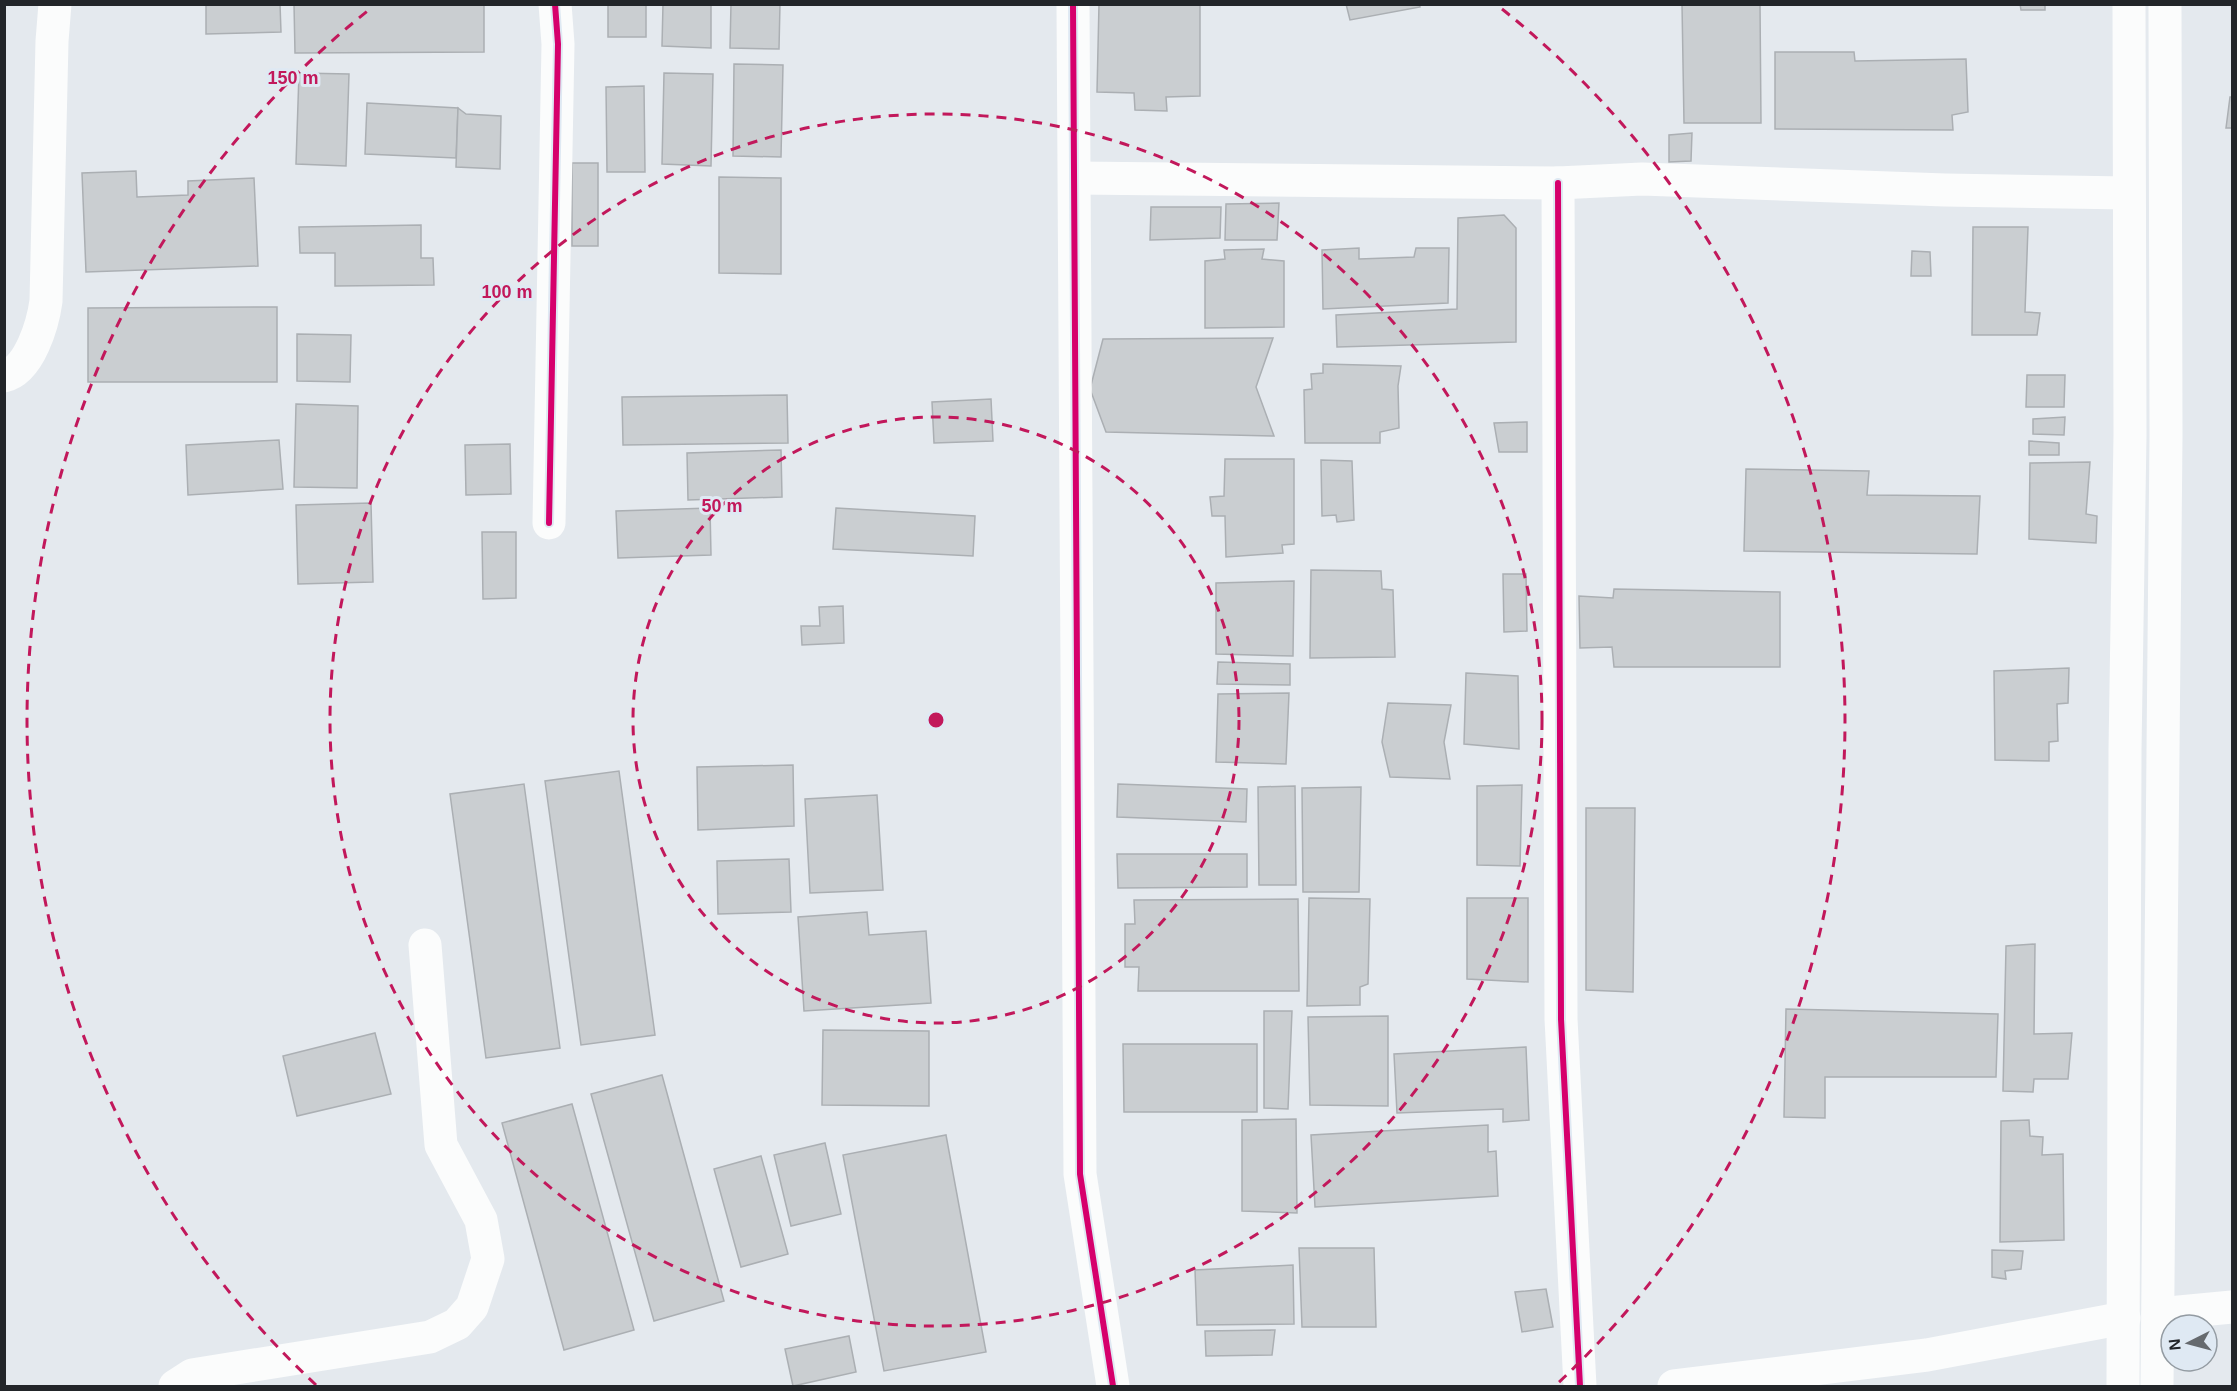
<svg xmlns="http://www.w3.org/2000/svg" width="2237" height="1391" font-family="Arial,sans-serif">
  <style>
    .building { fill: #caced1; stroke: #abafb3; stroke-width: 1.5 }
    .lines { fill: none; stroke-linecap: round; stroke-linejoin: round }
    .minor { stroke: #fbfcfc; stroke-width: 33 }
    .major { stroke: #fbfcfc; stroke-width: 33 }
    .cycleway-casing { stroke: #dfe9f3; stroke-width: 10 }
    .cycleway { stroke: #d6006c; stroke-width: 6 }
    .ring { fill: none; stroke: #c2185b; stroke-width: 3; stroke-dasharray: 10 8 }
    .centre { fill: #c2185b; stroke: #dfe9f3; stroke-width: 3 }
    .ring-label { font-size: 18px; text-anchor: middle; font-weight: bold; fill: #c2185b; stroke: #dfe9f3; stroke-width: 6; stroke-linejoin: round; paint-order: stroke }
  </style>
  <rect width="100%" height="100%" fill="#e4e9ee"/>
  <g class="building">
    <path d="M206,4h74l1,28 -75,2z"/>
    <path d="M294,4h190v48l-189,1z"/>
    <rect x="608" y="4" width="38" height="33"/>
    <path d="M663,4h48v44l-49,-2z"/>
    <path d="M731,4h49l-1,45 -49,-1z"/>
    <path d="M1099,4h101v92l-34,1 1,14 -32,-1 -1,-17 -37,-1z"/>
    <path d="M1346,4h73l1,3 -70,13z"/>
    <path d="M1682,4h78l1,119h-77z"/>
    <path d="M2020,4h25v6h-24z"/>
    <path d="M1775,52h79l1,9 111,-2 2,53 -16,3 1,15 -178,-1z"/>
    <path d="M734,64l49,1 -2,92 -48,-1z"/>
    <path d="M299,73l50,1 -3,92 -50,-2z"/>
    <path d="M664,73l49,1 -2,92 -49,-2z"/>
    <path d="M644,86l1,86h-38l-1,-85z"/>
    <path d="M2230,97h2v31h-6z"/>
    <path d="M367,103l91,5 -2,50 -91,-4z"/>
    <path d="M458,108l8,6 35,2 -1,53 -44,-2z"/>
    <path d="M1692,133l-1,28 -22,1v-27z"/>
    <rect x="572" y="163" width="26" height="83"/>
    <path d="M136,171l1,26 51,-2v-14l66,-3 4,88 -172,6 -4,-99z"/>
    <path d="M719,177l62,1v96l-62,-1z"/>
    <path d="M1279,203l-2,37h-52l1,-36z"/>
    <path d="M1151,207h70l-1,31 -70,2z"/>
    <path d="M1504,215l12,13v114l-179,5 -1,-32 121,-6 1,-91z"/>
    <path d="M421,225v33h12l1,27 -99,1v-33h-35l-1,-26z"/>
    <path d="M1973,227h55l-3,85 15,1 -3,22h-65z"/>
    <path d="M1359,248v11l55,-2 2,-9h33l-1,55 -125,6 -1,-59z"/>
    <path d="M1264,249l-2,10 22,2v66l-79,1v-67l20,-2 -1,-9z"/>
    <path d="M1912,251l18,1 1,24h-20z"/>
    <path d="M277,307v75h-189v-74z"/>
    <path d="M297,334l54,1 -1,47 -53,-1z"/>
    <path d="M1273,338l-17,49 18,49 -168,-4 -16,-43 13,-50z"/>
    <path d="M1323,364l78,2 -3,20 1,42 -19,4v11h-75l-1,-53 8,-1 -1,-15 12,-1z"/>
    <path d="M2027,375h38l-1,32h-38z"/>
    <path d="M787,395l1,48 -165,2 -1,-48z"/>
    <path d="M991,399l2,42 -59,2 -2,-41z"/>
    <path d="M296,404l62,2 -1,82 -63,-1z"/>
    <path d="M2065,417l-1,18 -31,-1v-15z"/>
    <path d="M1527,422v30h-28l-5,-29z"/>
    <path d="M279,440l4,49 -95,6 -2,-50z"/>
    <path d="M2029,441l30,2v12h-30z"/>
    <path d="M510,444l1,50 -45,1 -1,-50z"/>
    <path d="M781,450l1,47 -94,3 -1,-47z"/>
    <path d="M1225,459h69v85l-12,1 1,8 -57,4 -1,-41h-13l-2,-19 14,-1z"/>
    <path d="M1321,460l31,1 2,59 -17,2 -1,-7 -14,1z"/>
    <path d="M2090,462l-4,52 11,2 -1,27 -67,-4 1,-76z"/>
    <path d="M1746,469l123,2 -2,24 113,1 -3,58 -233,-3z"/>
    <path d="M371,503l2,79 -75,2 -2,-79z"/>
    <path d="M710,508l1,47 -93,3 -2,-47z"/>
    <path d="M836,508l139,8 -2,40 -140,-7z"/>
    <path d="M482,532h34v66l-33,1z"/>
    <path d="M1311,570l70,1 1,18 11,1 2,67 -85,1z"/>
    <path d="M1503,574h23l1,57 -23,1z"/>
    <path d="M1294,581l-1,75 -77,-2v-71z"/>
    <path d="M1614,589l166,3v75h-166l-2,-20 -32,1 -1,-52 34,2z"/>
    <path d="M843,606l1,37 -42,2 -1,-19h19l-1,-19z"/>
    <path d="M1218,662l72,2v21l-73,-1z"/>
    <path d="M2069,668l-1,35 -11,1 1,37 -9,1v19l-54,-1 -1,-89z"/>
    <path d="M1466,673l52,3 1,73 -55,-5z"/>
    <path d="M1289,693l-3,71 -70,-2 2,-68z"/>
    <path d="M1388,703l63,2 -7,37 6,37 -60,-2 -8,-35z"/>
    <path d="M793,765l1,61 -96,4 -1,-63z"/>
    <path d="M619,771l36,264 -74,10 -36,-264z"/>
    <path d="M524,784l36,264 -74,10 -36,-264z"/>
    <path d="M1118,784l129,5 -1,33 -129,-5z"/>
    <path d="M1522,785l-2,81 -43,-1v-79z"/>
    <path d="M1295,786l1,99h-37l-1,-98z"/>
    <path d="M1361,787l-2,105h-56l-1,-104z"/>
    <path d="M877,795l6,95 -73,3 -5,-94z"/>
    <path d="M1586,808h49l-2,184 -47,-2z"/>
    <path d="M1117,854h130v33l-129,1z"/>
    <path d="M789,859l2,53 -73,2 -1,-53z"/>
    <path d="M1309,898l61,1 -2,85 -8,3v18l-53,1z"/>
    <path d="M1467,898h61v84l-61,-3z"/>
    <path d="M1298,899l1,92h-161l1,-24h-14v-43h10l-1,-24z"/>
    <path d="M867,912l2,23 57,-4 5,72 -127,8 -6,-94z"/>
    <path d="M2035,944l-1,90 38,-1 -4,46h-34l-1,13 -30,-1 3,-145z"/>
    <path d="M1786,1009l212,5 -2,63h-171v41l-41,-1z"/>
    <path d="M1264,1011h28l-4,98 -24,-1z"/>
    <path d="M1388,1016v90l-78,-1 -2,-88z"/>
    <path d="M823,1030l106,1v75l-107,-1z"/>
    <path d="M375,1033l16,61 -94,22 -14,-60z"/>
    <path d="M1123,1044h134v68h-133z"/>
    <path d="M1526,1047l3,73 -26,2v-13l-106,4 -3,-59z"/>
    <path d="M662,1075l62,226 -70,20 -63,-227z"/>
    <path d="M572,1104l62,226 -70,20 -62,-227z"/>
    <path d="M1296,1119l1,94 -55,-2v-91z"/>
    <path d="M2029,1120l1,16 13,1 -1,18 21,-1 1,86 -64,2 1,-121z"/>
    <path d="M1488,1125v27l8,-1 2,45 -183,11 -4,-72z"/>
    <path d="M946,1135l40,217 -102,19 -41,-216z"/>
    <path d="M825,1143l16,71 -50,12 -17,-71z"/>
    <path d="M761,1156l27,98 -47,13 -27,-98z"/>
    <path d="M1299,1248h75l2,79h-74z"/>
    <path d="M1992,1250l31,1 -2,18 -16,2 1,8 -14,-2z"/>
    <path d="M1293,1265l1,59 -97,1 -2,-55z"/>
    <path d="M1546,1289l7,38 -31,5 -7,-40z"/>
    <path d="M1275,1330l-3,25 -66,1 -1,-25z"/>
    <path d="M849,1336l7,36 -63,14 -8,-37z"/>
  </g>
  <g class="lines">
    <g class="minor">
      <path d="M1073,4l7,1170 33,212"/>
      <path d="M1075,178l483,5 84,-4 303,11 183,3"/>
      <path d="M1558,183l3,836 19,367"/>
      <path d="M4,376c26,-6 39,-53 42,-75l6,-260 3,-37"/>
      <path d="M549,523l9,-479 -3,-40"/>
      <path d="M2158,1314l74,-7"/>
      <path d="M175,1386l17,-11 238,-38 27,-13 15,-17 16,-48 -7,-39 -40,-75 -16,-200"/>
      <path d="M1674,1386l253,-31 197,-37"/>
    </g>
    <g class="major">
      <path d="M2123,1386l2,-636 5,-315 -1,-431"/>
      <path d="M2157,1386l9,-950 -1,-432"/>
    </g>
    <defs>
      <g id="cycleway">
        <path d="M1073,4l7,1170 33,212"/>
        <path d="M1558,183l3,836 19,367"/>
        <path d="M549,523l9,-479 -3,-40"/>
      </g>
    </defs>
    <use href="#cycleway" class="cycleway-casing"/>
    <use href="#cycleway" class="cycleway"/>
  </g>
  <g class="ring">
    <circle cx="936" cy="720" r="303"/>
    <circle cx="936" cy="720" r="606"/>
    <path d="M316 1385A909 909 0 0 1 370 9M1502 9A909 909 0 0 1 1556 1385"/>
  </g>
  <circle cx="936" cy="720" r="9" class="centre"/>
  <g class="ring-label">
    <text x="293" y="84">150 m</text>
    <text x="507" y="298">100 m</text>
    <text x="722" y="512">50 m</text>
  </g>
  <rect width="2237" height="1391" fill="none" stroke="#222529" stroke-width="12"/>
  <g transform="translate(2189 1343) rotate(264)"><circle r="28" fill="#dfe9f3" stroke="#939ba2" stroke-width="1.5"/>
  <path d="M0-4.5L10 22L0 15L-10 22Z" fill="#666a6e"/>
  <text y="-9" font-size="16" font-weight="bold" text-anchor="middle" fill="#222529">N</text>
  </g>
</svg>
